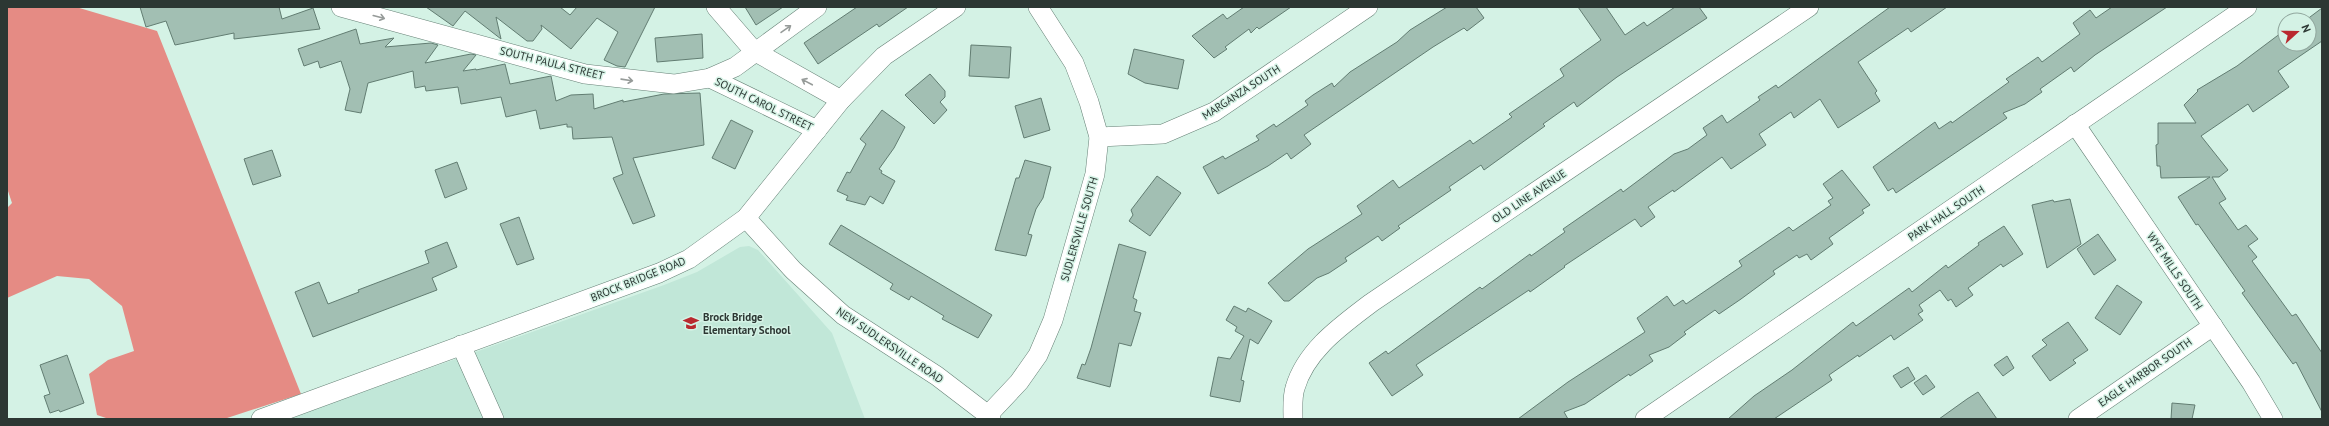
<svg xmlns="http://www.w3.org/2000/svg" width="2329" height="426" font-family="'PT Sans',sans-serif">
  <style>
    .built { fill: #c1e7d8 }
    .forest { fill: #e58b84 }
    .building { fill: #a2bfb3; stroke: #627d72 }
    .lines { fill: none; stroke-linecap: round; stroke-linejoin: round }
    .minor-casing { stroke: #668176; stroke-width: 20 }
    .minor { stroke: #fff; stroke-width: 19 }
    .oneway { stroke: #969b99 }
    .labels { text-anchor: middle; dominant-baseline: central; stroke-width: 3; stroke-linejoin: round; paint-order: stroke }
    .street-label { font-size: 11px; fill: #2c3733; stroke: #d4f2e5 }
    .poi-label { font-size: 11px; font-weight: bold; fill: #2c3733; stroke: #d4f2e5; text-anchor: start }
  </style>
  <rect width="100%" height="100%" fill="#d4f2e5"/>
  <path class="built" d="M749,246l9,4 74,83 33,86h-578l377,-134 33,-13 43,-25z"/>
  <path class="forest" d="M7,7h69l81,24 144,363 -77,25h-115l-12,-4 -8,-41 19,-14 26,-9 -12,-45 -33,-27 -32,-3 -50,22v-90l5,-5 -5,-15z"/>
  <g class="building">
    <path d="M140,7h139l3,12 31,-11 7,21 -86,10v-6l-59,12 -9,-24 -20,6z"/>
    <path d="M426,7h134l10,8 7,-8h78l-30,60 -8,-1 -13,-6 14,-28 -21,-14 -26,31 -30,-24 1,4 -9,12h-6l-31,-24 5,22 -36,-28 -12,15z"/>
    <path d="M745,7h38l-27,18z"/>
    <path d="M857,7h51l-29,20 -2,-3 -59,40 -14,-21z"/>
    <path d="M1244,7h47l-32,22 -2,-2 -6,6 -2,-4 -24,18 2,2 -13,9 -22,-22 31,-22 4,5z"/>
    <path d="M1447,7h29l8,11 -17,13 -3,-3 -31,19 -129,88 7,9 -20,15 -4,-6 -19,13 -50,28 -15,-27 20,-11 2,3 34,-19 -3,-4 18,-12 2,3 32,-22 -3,-4 8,-6 19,-12 2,4 16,-15 47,-30 13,-12z"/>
    <path d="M1578,7h28l19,28 19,-13 3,4 28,-19h24l8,11 -90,59 -40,30 -3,-5 -31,22 2,2 -61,44 -3,-5 -32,22 2,3 -53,36 2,2 -18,13 -4,-5 -33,22 2,3 -18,12 -12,5 -28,23h-5l-16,-18 40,-34 54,-35 -5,-8 36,-26 6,8 71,-48 3,4 39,-27 -3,-3 55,-38 -4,-7 41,-29z"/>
    <path d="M1890,7h57l-36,25 -3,-4 -50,34 19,29 -2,2 5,8 -42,27 -18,-29 -26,19 -3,-6 -32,22 7,11 -35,24 -9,-12 -48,35 -1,-2 -25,17 7,10 -14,10 -6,-8 -71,47 1,1 -35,25 -1,-2 -113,75 7,10 -31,21 -23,-33 17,-12 2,3 92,-67 2,2 48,-35 1,2 34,-24 -2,-3 58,-40 2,3 51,-38 14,-5 19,-14 -4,-7 19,-13 5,8 33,-23 -2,-3 18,-12 2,3z"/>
    <path d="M2112,7h55l-72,48 -21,17 -3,-5 -31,22 2,3 -17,12 -22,9 4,5 -111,75 -3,-5 -5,3 -15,-24 62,-45 4,7 12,-8 1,2 57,-41 -3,-3 32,-22 4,5 38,-28 -7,-11 17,-13 6,8z"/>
    <path d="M2322,8v33l-44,30 11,16 -36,25 -5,-8 -47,32 27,34 -9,7h-7l14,22 -7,4 19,27 8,-5 12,14 -10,7 9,11 -5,4 40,55 4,-2 26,39v59l-26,-50 -3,2 -51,-71 3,-2 -47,-67 -2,1 -18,-28 32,-20 -49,1 -1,-12h-3l-1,-21 2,-1v-21h38l-12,-18 14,-14 -1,-1 40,-24 48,-36v14h24v-24h-3z"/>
    <path d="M356,29l4,15 34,-6 -9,9 46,-4 7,2 -13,18 46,-9 5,1 -13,16 13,-2v1l29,-6 5,20 41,-8 5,25 15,-6 22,-1 1,15 29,-9v2l41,-8 36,-1 4,52 -71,13 22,58 -22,8 -20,-46 10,-4 -11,-37 -39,2 -1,-12h-5v-3l-27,5 -4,-19 -30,7 -5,-20 -40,7 -3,-17 -32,4 -1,-5 -10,2 -2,-17 -45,12 -7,30 -16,-3 5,-21 -9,-28 -21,7 -2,-7 -14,5 -6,-17z"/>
    <path d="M702,34l1,24 -46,4 -2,-24z"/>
    <path d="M971,45l40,2 -2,31 -40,-2z"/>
    <path d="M1134,49l50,11 -6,29 -33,-6 -17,-9z"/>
    <path d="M930,74l15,17v6l-5,5 7,8 -13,14 -29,-29z"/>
    <path d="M1041,98l9,32 -26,8 -9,-32z"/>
    <path d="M882,110l23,17 -11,21 -15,21 3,2 -1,2 14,8 -12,23 -13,-8 -5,9 -19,-5 2,-4 -11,-5 10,-19 3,1 16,-29 -6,-5z"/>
    <path d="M731,120l22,11 -18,38 -23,-11z"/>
    <path d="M272,150l9,26 -28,9 -9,-26z"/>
    <path d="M1025,160l26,7 -8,31 -7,11 -8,25 4,1 -6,21 -31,-6 21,-72h3z"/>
    <path d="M457,162l10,27 -22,9 -10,-28z"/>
    <path d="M1842,170l28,35 -8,5 2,3 -35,25 4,6 -22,16 -4,-6 -8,4 -2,-3 -24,16 2,3 -34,25 -22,15 -4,-4 -31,22 2,2 -17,13 -20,8 4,6 -23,15 -1,-2 -44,30 -21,8 4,7h-50l50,-37 77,-50 -8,-14 30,-22 7,10 9,-6 3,4 56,-38 -3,-5 50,-34 4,4 38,-26 -3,-4 5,-3 -10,-14z"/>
    <path d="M1157,176l24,17 -31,43 -21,-15 4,-6 -2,-5z"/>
    <path d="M2070,199l11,45 -34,24 -15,-63 21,-5 1,2z"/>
    <path d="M519,217l15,42 -17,6 -17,-41z"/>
    <path d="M841,225l151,90 -14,23 -36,-19 2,-3 -33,-20 -2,4 -19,-11 3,-5 -64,-40z"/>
    <path d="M2004,226l19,28 -20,13 -2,-3 -33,24 5,7 -17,12 -5,-8 -3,2 -8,-11 -21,15 4,6 -5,3 5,6 -29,20 -3,-5 -32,22 -1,-2 -29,20 3,5 -58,39h-46l26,-23 38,-26 61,-48 3,4 53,-38 3,4 34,-27 2,3 31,-23 -1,-2z"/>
    <path d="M2098,234l18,26 -22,15 -17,-26z"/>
    <path d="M447,242l10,25 -25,11 5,12 -124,47 -18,-45 24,-10 9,22 31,-12 -1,-2 71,-27 -4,-12z"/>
    <path d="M1119,244l27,8 -13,46 4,2 -3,11 7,2 -10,33 -12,-3 -9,44 -33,-9 5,-14 3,1 6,-17z"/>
    <path d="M2117,285l25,17 -22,33 -25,-17z"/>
    <path d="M1234,306l12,6 2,-4 24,13 -14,23 -8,-5 -9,41 3,1 -4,21 -30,-6 8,-39 12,2 14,-23 -9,-5 2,-4 -11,-7z"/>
    <path d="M2068,322l20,28 -15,10 3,3 -26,18 -18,-25 15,-11 -5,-5z"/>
    <path d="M67,355l17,48 -24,9 -1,-2 -9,3 -6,-17 6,-2 -10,-29z"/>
    <path d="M2007,356l7,12 -11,8 -9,-11z"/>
    <path d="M1908,367l7,12 -14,9 -8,-12z"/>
    <path d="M1926,375l9,12 -12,8 -9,-12z"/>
    <path d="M1978,392l19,27h-58l28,-20z"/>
    <path d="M2172,403l23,2 -3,14h-21z"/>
  </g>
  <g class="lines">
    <defs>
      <g id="minor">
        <path d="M341,7l244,67 89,10 36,-6 25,-11 82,-60"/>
        <path d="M716,7l38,44 87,49"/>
        <path d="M710,78l107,52"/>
        <path d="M2075,124l176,258 22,37"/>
        <path d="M1099,137l64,-3 51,-22 154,-105"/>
        <path d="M746,218l47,52 50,45 94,61 51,39"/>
        <path d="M461,345l33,74"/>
        <path d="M261,419l398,-146 30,-14 57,-41 95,-118 43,-44 72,-49"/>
        <path d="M991,419l-3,-4 31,-33 19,-27 15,-35 42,-146 4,-37 -10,-35 -15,-39 -36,-56"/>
        <path d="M1293,419c0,-9 -1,-22 2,-31 11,-38 46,-62 76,-85l438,-296"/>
        <path d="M1645,419l602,-412"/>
        <path d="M2078,419l135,-93"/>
      </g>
    </defs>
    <use href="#minor" class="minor-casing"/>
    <use href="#minor" class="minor"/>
  </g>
  <defs><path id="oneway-shaft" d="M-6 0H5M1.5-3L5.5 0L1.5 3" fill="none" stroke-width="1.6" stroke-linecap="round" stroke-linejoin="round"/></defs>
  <g class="oneway">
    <use href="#oneway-shaft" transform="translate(379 17) rotate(15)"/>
    <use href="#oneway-shaft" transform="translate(786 29) rotate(-35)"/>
    <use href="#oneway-shaft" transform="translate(627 80) rotate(8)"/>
    <use href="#oneway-shaft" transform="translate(807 82) rotate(-152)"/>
  </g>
  <defs>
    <symbol id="school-bare" viewBox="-9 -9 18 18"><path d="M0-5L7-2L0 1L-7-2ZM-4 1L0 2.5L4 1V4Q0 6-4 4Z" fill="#b9292f" stroke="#d4f2e5" stroke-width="2.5" paint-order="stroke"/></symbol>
  </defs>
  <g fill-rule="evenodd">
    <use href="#school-bare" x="680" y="312" width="22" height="22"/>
  </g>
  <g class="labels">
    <g class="street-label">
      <text transform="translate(552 63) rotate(14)">SOUTH PAULA STREET</text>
      <text transform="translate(1241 92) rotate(-33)">MARGANZA SOUTH</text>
      <text transform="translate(764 104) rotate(26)">SOUTH CAROL STREET</text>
      <text transform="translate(1529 196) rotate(-34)">OLD LINE AVENUE</text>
      <text transform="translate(1946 213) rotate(-34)">PARK HALL SOUTH</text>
      <text transform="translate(1079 229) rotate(-74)">SUDLERSVILLE SOUTH</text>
      <text transform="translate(2175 271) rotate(56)">WYE MILLS SOUTH</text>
      <text transform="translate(638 279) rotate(-22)">BROCK BRIDGE ROAD</text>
      <text transform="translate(890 345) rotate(34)">NEW SUDLERSVILLE ROAD</text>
      <text transform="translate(2145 372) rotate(-35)">EAGLE HARBOR SOUTH</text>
    </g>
    <g class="poi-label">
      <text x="703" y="317">Brock Bridge<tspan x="703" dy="13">Elementary School</tspan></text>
    </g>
  </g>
  <rect width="2329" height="426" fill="none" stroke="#2c3733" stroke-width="16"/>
  <g transform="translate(2297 32) rotate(69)"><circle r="19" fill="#d4f2e5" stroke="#91a79e"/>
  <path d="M0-3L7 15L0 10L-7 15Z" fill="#b9292f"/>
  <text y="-6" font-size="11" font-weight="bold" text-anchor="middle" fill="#2c3733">N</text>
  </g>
</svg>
